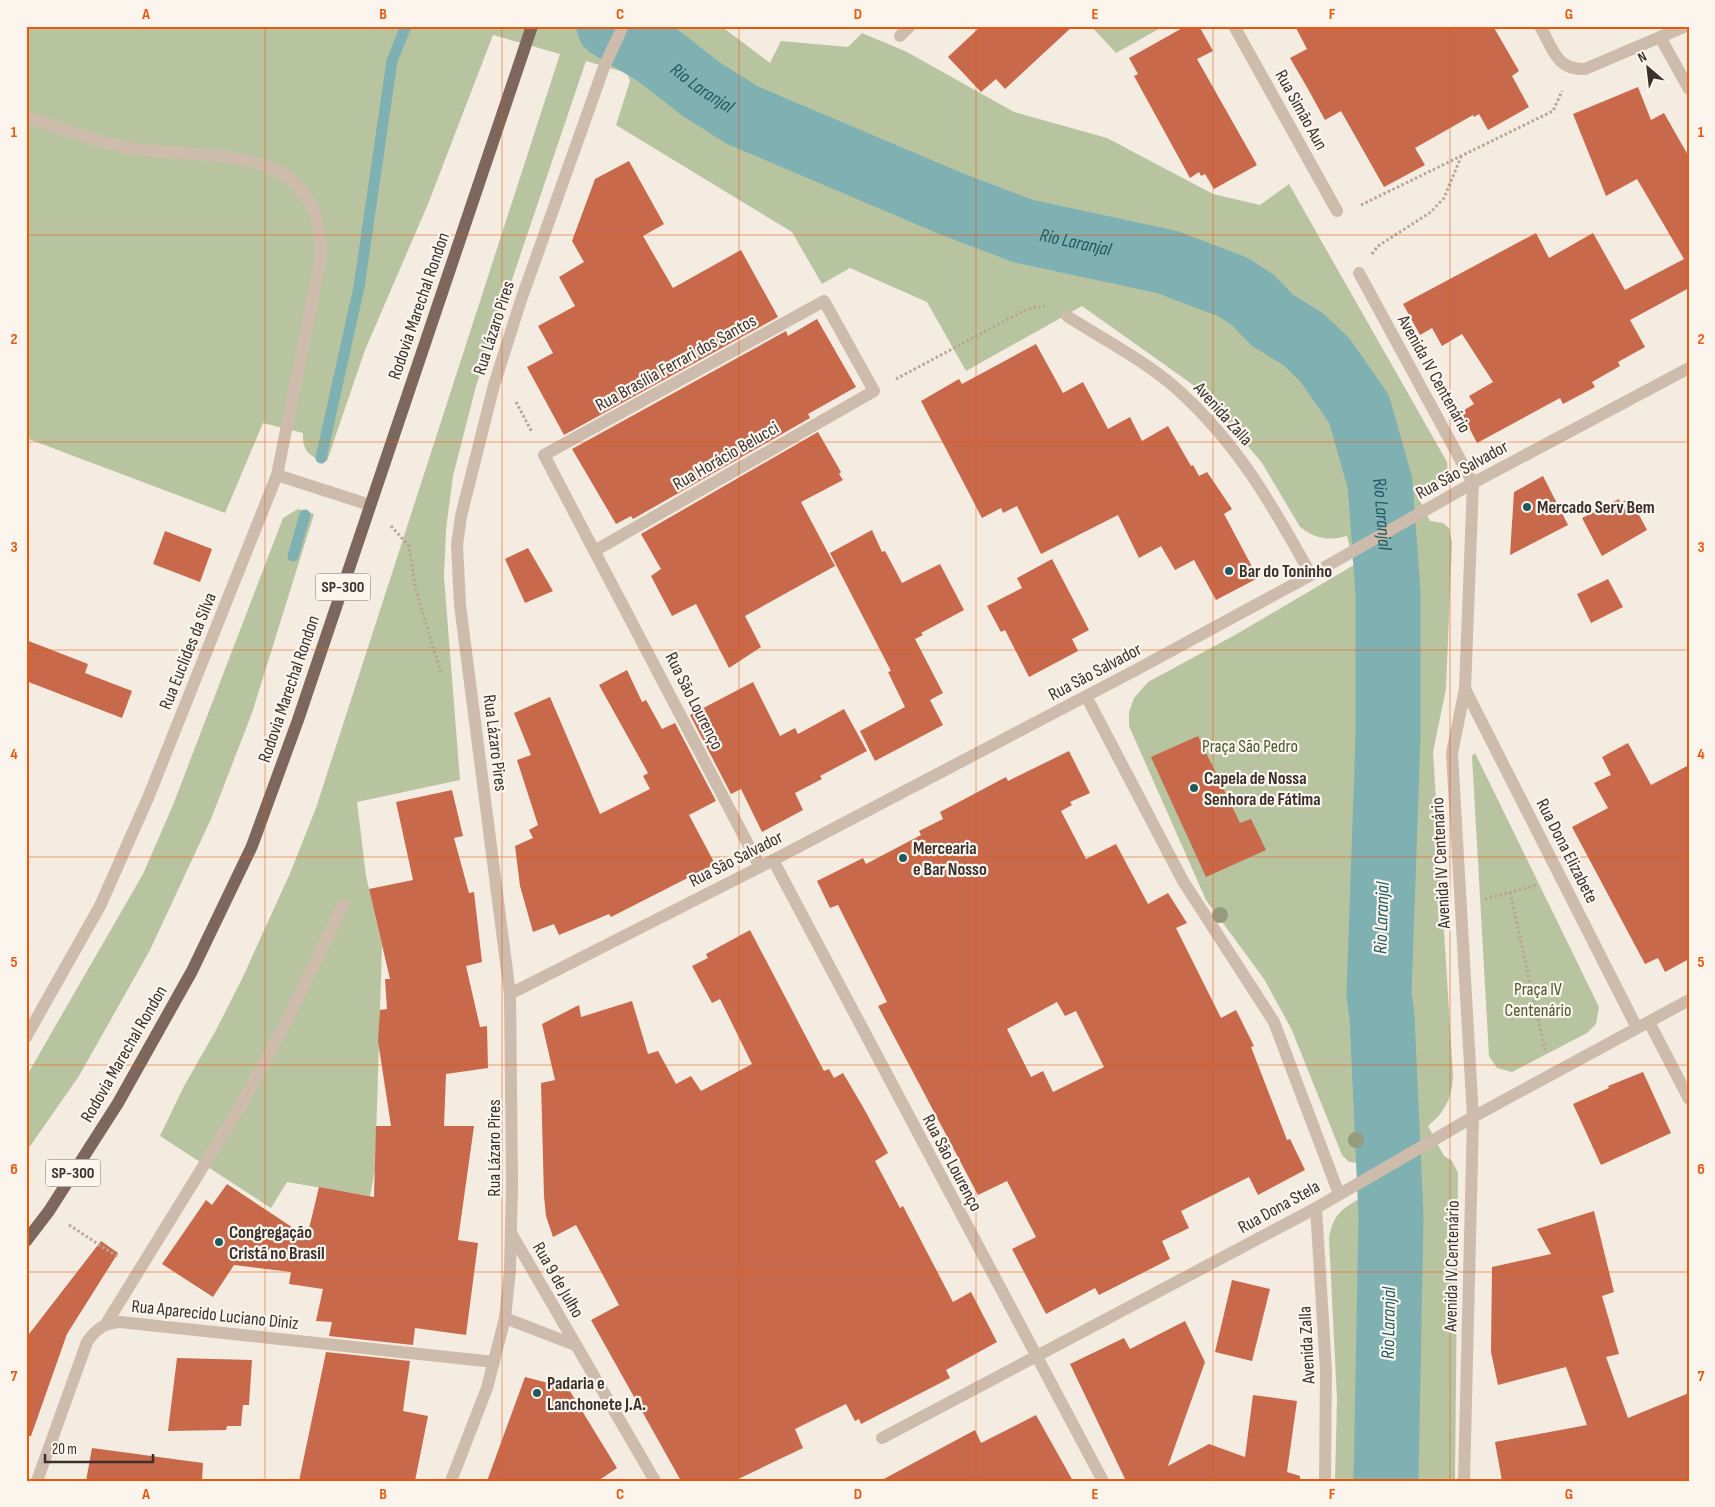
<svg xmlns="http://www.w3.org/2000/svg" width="1715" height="1507" font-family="'Sofia Sans Condensed',sans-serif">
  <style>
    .green { fill: #b8c4a0 }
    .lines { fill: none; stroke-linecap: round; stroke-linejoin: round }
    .stream { stroke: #7fb0b2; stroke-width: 11 }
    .river { stroke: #7fb0b2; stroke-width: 65 }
    .building { fill: #c8694b; fill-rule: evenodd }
    .path { stroke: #b9a596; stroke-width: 3; stroke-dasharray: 2.5 2.5; stroke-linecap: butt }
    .service { stroke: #cdbbac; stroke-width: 12 }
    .minor { stroke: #cdbbac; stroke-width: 12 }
    .tertiary { stroke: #cdbbac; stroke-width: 12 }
    .primary { stroke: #7d675c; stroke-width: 12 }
    .tree { fill: #969b7f }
    .grid { fill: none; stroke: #e8590c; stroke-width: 1; stroke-opacity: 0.55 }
    .poi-dot { fill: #1f5a5e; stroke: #fbf5ee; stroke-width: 2 }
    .labels { text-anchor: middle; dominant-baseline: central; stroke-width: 4.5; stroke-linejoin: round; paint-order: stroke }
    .shield { fill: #fbf5ee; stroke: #756b66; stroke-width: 1 }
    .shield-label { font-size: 16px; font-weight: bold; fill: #3b302b }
    .street-label { font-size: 18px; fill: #3b302b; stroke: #fbf5ee }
    .poi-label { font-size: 18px; font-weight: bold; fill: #3b302b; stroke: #fbf5ee; text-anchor: start }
    .park-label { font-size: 18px; fill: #4a5a2e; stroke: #fbf5ee }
    .water-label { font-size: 19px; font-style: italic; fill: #1f5a5e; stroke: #fbf5ee }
    .neatline { fill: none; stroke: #e8590c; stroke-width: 2 }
    .grid-label { font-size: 16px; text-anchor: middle; font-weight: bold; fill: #e8590c }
  </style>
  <rect width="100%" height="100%" fill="#f4ebe1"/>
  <g class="green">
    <path d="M26,26h695l49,37 11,-22 67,6 14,-14 45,19 107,60 93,26 106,56 47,11 29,-21 158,278 1,12 -3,4 -27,19 12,24 13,2 6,5 3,14 -6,147 -13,63 20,324c-1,22 -8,36 -25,50l16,30 8,5 6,12 -3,308h-120l2,-81 -8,-162c4,-23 12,-29 32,-40l-2,-35 -10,-1 -7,-7 -51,-127 -27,-49 -58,-79 -77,-174v-14l5,-14 14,-16 87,-47 119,-70 -7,-29c-19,5 -31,3 -47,-9l-38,-64 -35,-42 -31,-34 -114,-81 -116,65 -39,-69 -77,-34 -28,16 -30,-52 -176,-107 14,-44 -3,-8 -41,-12 -110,325 -23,90 -7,53 -2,48 16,203 -103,22 9,74 16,70 -7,224 -5,26 -83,-14 -16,26 -111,-72 23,-48 33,-58 26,-51 49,-108 25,-63 244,-754 -67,-19 -65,169 -63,146 -38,111c-17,-3 -25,-10 -24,-28l-40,-10 -38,90 -199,-75z"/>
    <path d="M1091,26h73l-48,27z"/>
    <path d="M298,509l16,5 -62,199 -41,106 -61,131 -71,126 -53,76v-75l117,-203 30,-69 110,-287z"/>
    <path d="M1475,753l124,254 -3,17 -9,9 -75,39 -15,-4 -8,-12 -17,-300z"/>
  </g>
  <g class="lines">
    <g class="stream">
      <path d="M321,458l38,-171 33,-226 14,-35"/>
      <path d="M293,556l12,-41"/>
    </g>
    <path class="river" id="s1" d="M609,26l47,28 45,35 41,26 210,89 71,27 144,31 66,25 20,13 19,20 31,19 22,21 34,49 21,74 8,109v145l-9,258 3,21 9,200 -5,265"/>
  </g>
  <g class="building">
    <path d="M981,26h92l-68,63 -9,-10 -15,13 -33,-35z"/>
    <path d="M1186,26h13l14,25 -16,8 60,106 -43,24 -9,-15 -4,2 -2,-4 -9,6 -56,-102 4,-2 -9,-16z"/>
    <path d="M1295,26h198l26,45 -7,5 17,31 -41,23 -9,-16 -5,3 -1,-2 -58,33 10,17 -41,22 -43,-76 -16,9 -17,-31 -18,-31 17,-9z"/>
    <path d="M1638,87l13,33 13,-7 25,44v131l-59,32 15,27 -27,15 2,4 -28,16 3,5 -32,17 -3,-6 -83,45 -16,-31 13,-8 -5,-8 24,-14 -31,-48 -20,12 -10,-18 -12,7 -17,-31 133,-71 13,25 44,-25 32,57 59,-31 -47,-80 -31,17 -33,-82z"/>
    <path d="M629,161l35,63 -21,12 30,52 68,-38 37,67 -214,118 -37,-68 26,-14 -15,-27 37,-20 -16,-29 25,-15 -12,-21 23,-62z"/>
    <path d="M817,319l39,68 -48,27 2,4 -177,101 -2,-3 -15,8 -44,-75 214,-118 2,5z"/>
    <path d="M1036,344l27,49 20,-11 25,47 22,-12 12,24 26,-15 23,40 2,-1 6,11 8,-4 25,37 -8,5 34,64 -42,22 -22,-40 -19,10 -14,-24 -22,12 -21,-43 -77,39 -24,-48 -14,7 -2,-5 -19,10 -61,-117 38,-22 3,5z"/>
    <path d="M818,432l23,40 -2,2 4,6 -42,22 34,64 -90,50 16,31 -32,21 -33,-64 -24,12 -21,-40 10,-7 -20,-35z"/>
    <path d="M1543,476l25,49 -58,30 4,-63z"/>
    <path d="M1630,498l17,32 -45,26 -20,-38 37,-19 1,4z"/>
    <path d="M872,530l10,22 3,-1 17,32 38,-19 24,46 -43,23 2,2 -8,4 28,54 -13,7 13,25 -68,36 -15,-30 45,-24 -17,-35 3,-1 -61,-118z"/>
    <path d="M165,531l47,18 -12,33 -47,-18z"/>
    <path d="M528,548l25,43 -28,12 -20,-44z"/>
    <path d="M1052,559l37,71 -17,9 6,12 -49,26 -24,-47 -4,2 -14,-26 35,-18 -5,-10z"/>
    <path d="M1608,579l15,28 -32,16 -14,-29z"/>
    <path d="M26,640l62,24 -3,9 47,18 -10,27 -96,-37z"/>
    <path d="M627,670l15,32 4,-2 16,29 13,-6 41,78 -27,14 26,49 -104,53 -2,-3 -50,21 -5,-11 -21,8 -13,-46 -5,-40 18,-8 -4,-8 9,-5 -21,-65 14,-5 -17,-42 36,-16 50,117 50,-25 -7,-13 5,-3 -49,-88z"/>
    <path d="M753,682l27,54 15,-8 3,6 46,-25 23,42 -47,25 2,3 -27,14 8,17 -41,22 -21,-43 -10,5 -41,-79z"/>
    <path d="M1198,736l42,87 11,-4 15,31 -60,27 -55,-120z"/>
    <path d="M1628,743l23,42 38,-20v194l-24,13 -7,-14 -13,6 -73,-137 36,-19 -14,-25 17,-8 -9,-18z"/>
    <path d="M1069,751l21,42 -20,9 2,3 -11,6 25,48 30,-15 32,60 20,-11 19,30 -11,5 45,90 15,-8 18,36 -3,1 36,93 3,-1 15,31 -47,25 -9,-18 -68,34 8,17 -27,13 8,18 -71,36 -4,-7 -49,26 -34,-65 24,-12 -29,-56 -29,14 -100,-189 9,-4 -49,-97 -8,3 -13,-27 46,-23 3,6 55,-29 -2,-4 24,-12 -3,-7 66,-35 2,4zM1057,1002l8,14 11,-5 28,56 -51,25 -10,-21 -12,6 -24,-48z"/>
    <path d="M452,790l11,46 -9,2 15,55 5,-1 8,70 -16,4 14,61 7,-1 1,42 -42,6 -2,52h30l-16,114 20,3 -12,92 -51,-7 -2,17 -84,-9 3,-14 -16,-1 7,-32 -34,-5 2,-12 -57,-7 -21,32 -51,-33 44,-64 6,5 15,-21 80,53 12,-50 55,10 2,-71h15l-13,-85 2,-31 7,-1 -2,-30h5l-21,-90 44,-9 -17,-78z"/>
    <path d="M750,930l74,141 5,-2 5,9 9,-5 20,34 25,46 -13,8 25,47 3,-2 50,96 18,-10 26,50 -51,28 4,8 -89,46 -2,-5 -4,2 -9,-17 -51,25 8,19 -69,33h-53l-90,-161 28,-15 -43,-80 -23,12 -7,-21 -2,-20 -3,-113 14,-3 -13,-56 37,-19 2,12 51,-16 16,53 10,-3 18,33 15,-8 10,15 51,-27 -32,-65 -8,4 -20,-37 16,-8 -2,-4z"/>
    <path d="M1643,1072l28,61 -70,32 -28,-61 36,-16 -1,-2z"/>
    <path d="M1594,1211l20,81 -12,4 17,58 -13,3 22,61 61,-25v88h-187l-7,-39 92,-17 -21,-58 -68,18 -7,-33 1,-85 59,-13 -14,-25z"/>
    <path d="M101,1241l17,12 -51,81 -36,102h-5v-98z"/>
    <path d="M1232,1280l38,9 -18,72 -37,-9z"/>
    <path d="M1185,1321l20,41 -37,104 41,-22 36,13 8,-62 44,6 -10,71 13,4v5h-174l-56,-117 54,-26 6,11z"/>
    <path d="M326,1352l84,9 -7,50 25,5 -13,65h-116z"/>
    <path d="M177,1358l75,2 -3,45h-6l-2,21h-14l-1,4 -58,1z"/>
    <path d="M525,1377l43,11 49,80 -19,13h-111z"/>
    <path d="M1036,1415l37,66h-193l95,-51 6,13z"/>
    <path d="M92,1448l111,15 -1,18h-116z"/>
  </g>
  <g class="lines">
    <g class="path">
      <path d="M1361,205l192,-94 9,-20"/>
      <path d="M1372,254l6,-8 53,-34 13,-14 17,-41"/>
      <path d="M896,379l131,-70 18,-3"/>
      <path d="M516,402l16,30"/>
      <path d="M391,526l18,20 6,41 26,86"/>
      <path d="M1510,892l35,158"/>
      <path d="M1485,899l52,-14"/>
      <path d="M69,1225l49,32"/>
    </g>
    <g class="service">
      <path d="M26,117c32,10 65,23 98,30 83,16 196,-13 197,110"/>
      <path d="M106,1324l135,-219 43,-79 59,-121"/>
    </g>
    <g class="minor">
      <path d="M1234,26l103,185"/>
      <path d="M1540,26c13,23 16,44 45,43l101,-43"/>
      <path d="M900,36l10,-10"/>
      <path d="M1660,37l29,52"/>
      <path d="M1359,273l114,210 -8,206 -13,64 21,364 -9,364"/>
      <path d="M1067,316c37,24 79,45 111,74 60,54 95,116 133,185"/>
      <path d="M277,475l93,30"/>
      <path d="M596,550l278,-159 -50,-90 -280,154 216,412"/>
      <path d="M1465,689l172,339"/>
      <path d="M1086,696l97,185 91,141 65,172"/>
      <path d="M773,860l330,621"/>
      <path d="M1649,1022l40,77"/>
      <path d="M26,1037l74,-131 48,-108 129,-323 44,-218"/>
      <path d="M1316,1208l10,162 -1,111"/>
      <path d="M511,1233l144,248"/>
      <path d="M505,1318l70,27"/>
      <path d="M882,1438l434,-230 157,-91 216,-117"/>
      <path d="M37,1481l50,-139c9,-13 17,-19 33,-20l374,40"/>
      <path d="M451,1481l36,-93 18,-70 5,-48 2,-86 -2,-190 -50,-389 -3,-60 4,-29 33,-131 27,-85 83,-233 19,-41"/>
    </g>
    <path class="tertiary" d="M510,994l250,-127 374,-196 177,-96 162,-92 216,-115"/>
    <path class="primary" d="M26,1241l23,-30 69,-108 74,-132 60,-125 46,-126 234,-694"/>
  </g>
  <g class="tree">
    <circle cx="1220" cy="915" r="8"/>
    <circle cx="1356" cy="1140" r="8"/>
  </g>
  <path class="grid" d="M265,26v1455M502,26v1455M739,26v1455M976,26v1455M1213,26v1455M1450,26v1455M26,235h1663M26,442h1663M26,650h1663M26,857h1663M26,1065h1663M26,1272h1663"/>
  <g class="poi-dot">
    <circle cx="1527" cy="507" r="5"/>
    <circle cx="1229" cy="571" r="5"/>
    <circle cx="1194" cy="788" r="5"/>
    <circle cx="903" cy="858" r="5"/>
    <circle cx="219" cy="1242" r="5"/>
    <circle cx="537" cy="1393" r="5"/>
  </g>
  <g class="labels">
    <g class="shield">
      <rect x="315.5" y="573.5" width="55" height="27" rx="4"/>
      <rect x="45.5" y="1159.5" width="55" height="27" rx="4"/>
    </g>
    <g class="shield-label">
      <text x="343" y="587">SP-300</text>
      <text x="73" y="1173">SP-300</text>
    </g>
    <g class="street-label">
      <text transform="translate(1301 110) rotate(61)">Rua Simão Aun</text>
      <text transform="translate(419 306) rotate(-71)">Rodovia Marechal Rondon</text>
      <text transform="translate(494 328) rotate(-72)">Rua Lázaro Pires</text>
      <text transform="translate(676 363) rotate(-29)">Rua Brasília Ferrari dos Santos</text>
      <text transform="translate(1434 374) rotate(61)">Avenida IV Centenário</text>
      <text transform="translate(1223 414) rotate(48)">Avenida Zalla</text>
      <text transform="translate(726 456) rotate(-30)">Rua Horácio Belucci</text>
      <text transform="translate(1462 470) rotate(-29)">Rua São Salvador</text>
      <text transform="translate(188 651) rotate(-68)">Rua Euclides da Silva</text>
      <text transform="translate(1095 672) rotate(-28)">Rua São Salvador</text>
      <text transform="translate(289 689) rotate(-71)">Rodovia Marechal Rondon</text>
      <text transform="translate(694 701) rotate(63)">Rua São Lourenço</text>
      <text transform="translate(495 743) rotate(83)">Rua Lázaro Pires</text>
      <text transform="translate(1567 851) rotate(63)">Rua Dona Elizabete</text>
      <text transform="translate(736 859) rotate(-27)">Rua São Salvador</text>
      <text transform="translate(1441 863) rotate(-93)">Avenida IV Centenário</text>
      <text transform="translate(124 1054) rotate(-60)">Rodovia Marechal Rondon</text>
      <text transform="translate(494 1148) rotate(-90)">Rua Lázaro Pires</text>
      <text transform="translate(952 1163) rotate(62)">Rua São Lourenço</text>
      <text transform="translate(1279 1207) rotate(-29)">Rua Dona Stela</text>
      <text transform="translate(1452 1266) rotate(-89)">Avenida IV Centenário</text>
      <text transform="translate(558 1280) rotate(60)">Rua 9 de Julho</text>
      <text transform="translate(215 1315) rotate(6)">Rua Aparecido Luciano Diniz</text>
      <text transform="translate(1307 1345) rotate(-93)">Avenida Zalla</text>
    </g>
    <g class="poi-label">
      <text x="1537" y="507">Mercado Serv Bem</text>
      <text x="1239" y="571">Bar do Toninho</text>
      <text x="1204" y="778">Capela de Nossa<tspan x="1204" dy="21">Senhora de Fátima</tspan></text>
      <text x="913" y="848">Mercearia<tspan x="913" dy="21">e Bar Nosso</tspan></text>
      <text x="229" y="1232">Congregação<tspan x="229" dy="21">Cristã no Brasil</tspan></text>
      <text x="547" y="1383">Padaria e<tspan x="547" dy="21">Lanchonete J.A.</tspan></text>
    </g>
    <g class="park-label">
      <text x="1250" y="746">Praça São Pedro</text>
      <text x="1538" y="989">Praça IV<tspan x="1538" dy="21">Centenário</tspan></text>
    </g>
    <g class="water-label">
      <text stroke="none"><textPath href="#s1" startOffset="112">Rio Laranjal</textPath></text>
      <text stroke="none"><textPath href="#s1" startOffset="518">Rio Laranjal</textPath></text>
      <text stroke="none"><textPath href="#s1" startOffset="968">Rio Laranjal</textPath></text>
      <text transform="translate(1382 918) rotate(-88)">Rio Laranjal</text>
      <text transform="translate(1389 1323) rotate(-89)">Rio Laranjal</text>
    </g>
  </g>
  <rect width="1715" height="1507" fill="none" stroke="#fbf5ee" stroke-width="55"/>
  <g transform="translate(1648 68) rotate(332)" stroke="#fbf5ee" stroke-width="4" paint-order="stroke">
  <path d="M0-4L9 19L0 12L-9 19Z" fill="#3b302b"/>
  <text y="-8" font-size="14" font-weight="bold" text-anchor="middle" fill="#3b302b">N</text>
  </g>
  <path d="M45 1454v8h108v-8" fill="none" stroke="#3b302b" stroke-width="2.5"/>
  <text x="52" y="1454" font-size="15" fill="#3b302b" stroke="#fbf5ee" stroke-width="4" paint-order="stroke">20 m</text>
  <rect x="28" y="28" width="1660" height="1452" class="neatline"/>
  <g class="grid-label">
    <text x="146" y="19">A</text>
    <text x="383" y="19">B</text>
    <text x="620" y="19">C</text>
    <text x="858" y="19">D</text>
    <text x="1095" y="19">E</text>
    <text x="1332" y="19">F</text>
    <text x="1569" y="19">G</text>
    <text x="14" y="137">1</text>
    <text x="1701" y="137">1</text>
    <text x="14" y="344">2</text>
    <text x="1701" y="344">2</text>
    <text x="14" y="552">3</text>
    <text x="1701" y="552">3</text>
    <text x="14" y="759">4</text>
    <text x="1701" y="759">4</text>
    <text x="14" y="967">5</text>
    <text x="1701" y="967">5</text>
    <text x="14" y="1174">6</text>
    <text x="1701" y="1174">6</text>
    <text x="14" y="1381">7</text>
    <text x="1701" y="1381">7</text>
    <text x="146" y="1499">A</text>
    <text x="383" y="1499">B</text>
    <text x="620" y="1499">C</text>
    <text x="858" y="1499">D</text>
    <text x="1095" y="1499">E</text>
    <text x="1332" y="1499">F</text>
    <text x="1569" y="1499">G</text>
  </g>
</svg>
